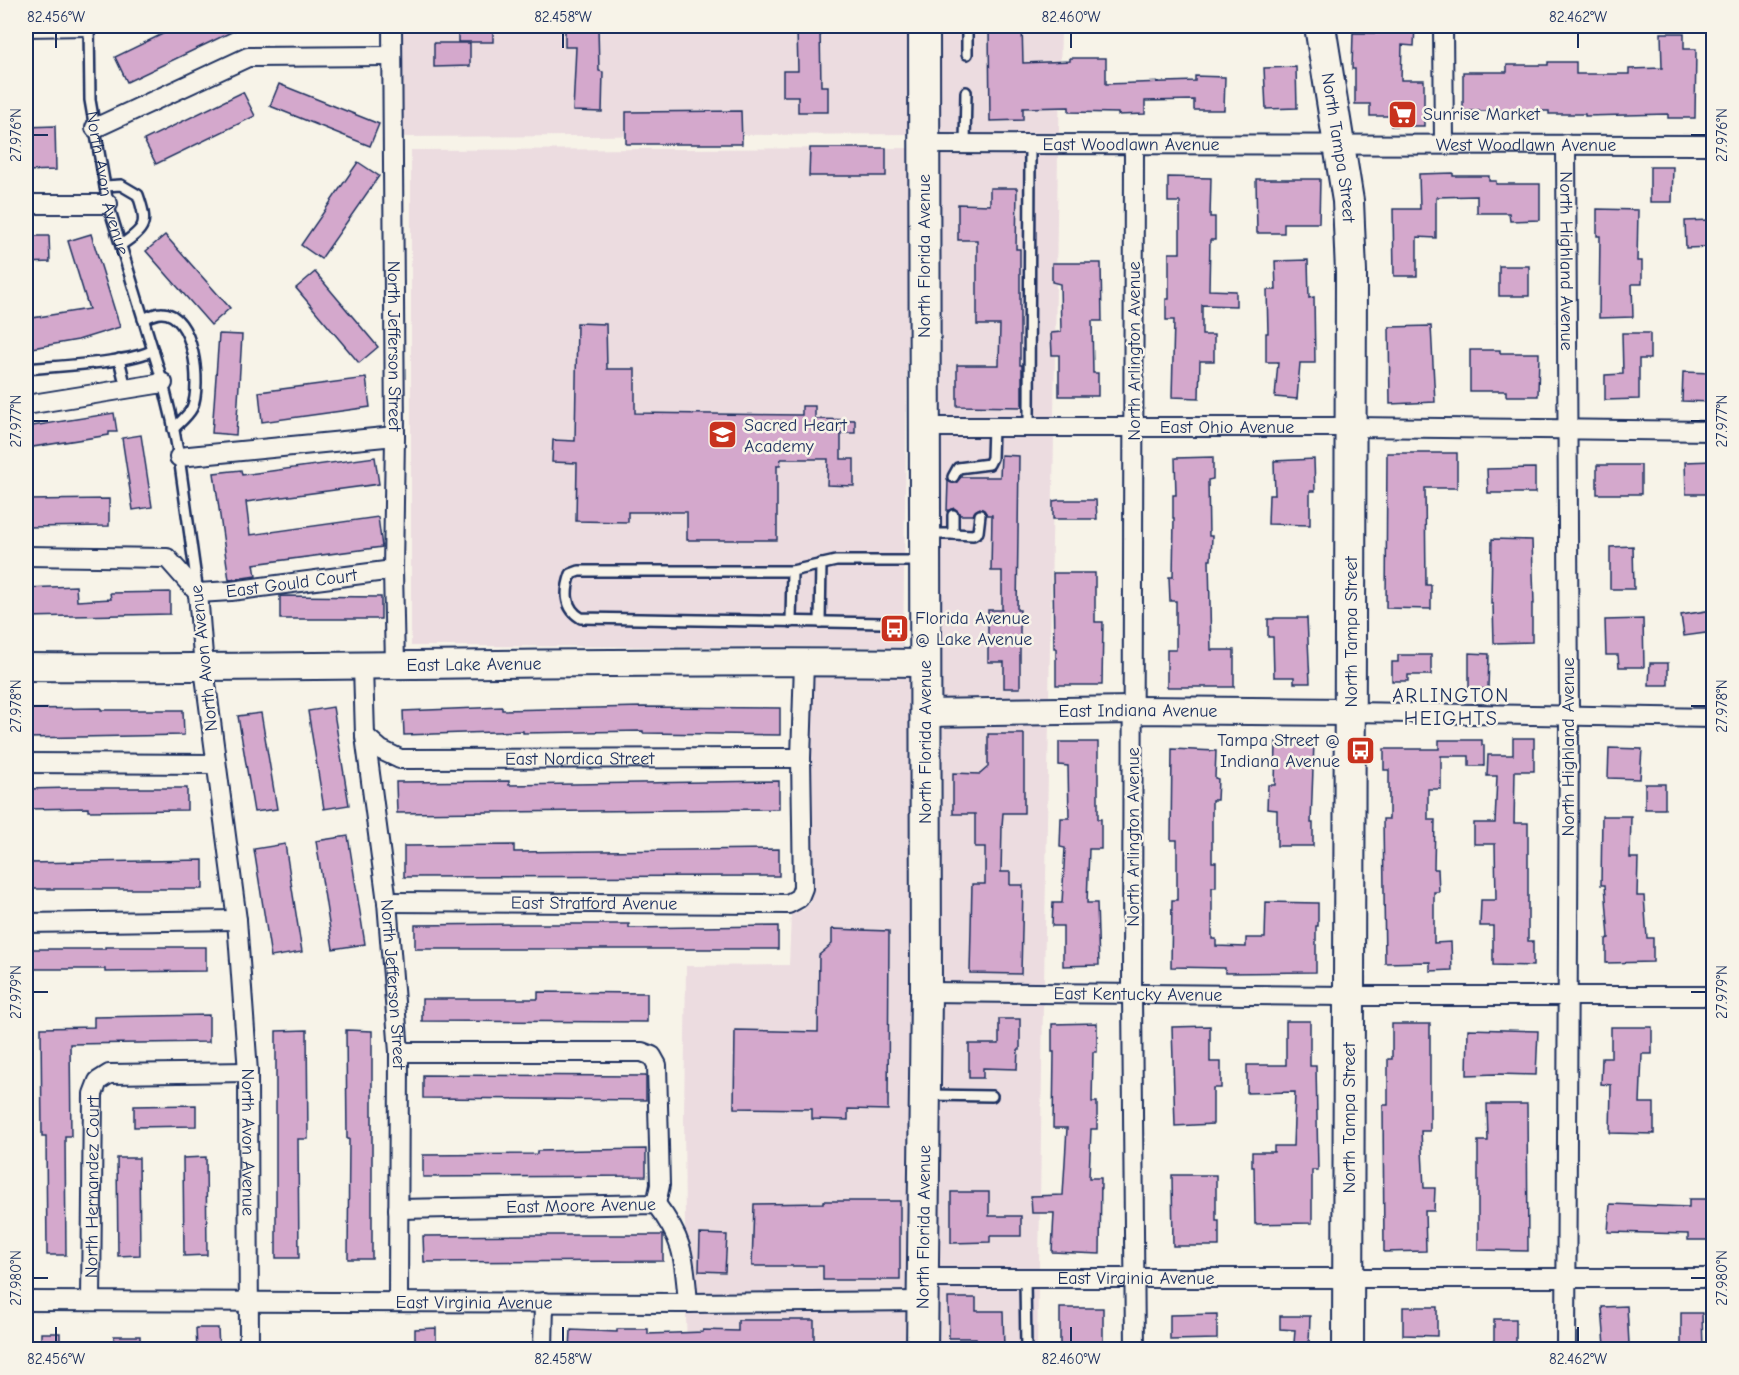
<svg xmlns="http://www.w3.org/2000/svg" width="1739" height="1375" font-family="'Comic Neue',sans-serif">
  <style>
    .built { fill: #ecdce0 }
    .building { fill: #d4a8cc; stroke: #1b2f5e; stroke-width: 1.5 }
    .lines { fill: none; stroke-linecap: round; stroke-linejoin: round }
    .lane-casing { stroke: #1b2f5e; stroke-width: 14 }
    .street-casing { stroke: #1b2f5e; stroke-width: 22 }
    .secondary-casing { stroke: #1b2f5e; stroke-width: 30 }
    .primary-casing { stroke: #1b2f5e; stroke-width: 34 }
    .lane { stroke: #f7f3e8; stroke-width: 9 }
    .street { stroke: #f7f3e8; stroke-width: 18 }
    .secondary { stroke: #f7f3e8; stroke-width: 26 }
    .primary { stroke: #f7f3e8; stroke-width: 30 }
    .ticks { fill: none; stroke: #1b2f5e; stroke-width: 2 }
    .labels { text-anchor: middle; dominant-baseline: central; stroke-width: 5; stroke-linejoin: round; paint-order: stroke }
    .poi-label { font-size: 18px; fill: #1b2f5e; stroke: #f7f3e8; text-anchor: start }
    .street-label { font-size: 18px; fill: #1b2f5e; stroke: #f7f3e8 }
    .neighbourhood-label { font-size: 20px; letter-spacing: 1.5px; fill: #1b2f5e; stroke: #f7f3e8 }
    .neatline { fill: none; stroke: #1b2f5e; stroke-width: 2 }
    .ticks-label { font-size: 15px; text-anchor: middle; fill: #1b2f5e }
  </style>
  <rect width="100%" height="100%" fill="#f7f3e8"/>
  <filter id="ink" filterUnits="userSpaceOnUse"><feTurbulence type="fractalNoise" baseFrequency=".0167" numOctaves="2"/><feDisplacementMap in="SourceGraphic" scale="12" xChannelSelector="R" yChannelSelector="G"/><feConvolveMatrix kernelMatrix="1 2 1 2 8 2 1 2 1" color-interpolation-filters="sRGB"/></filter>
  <g filter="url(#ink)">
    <g class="built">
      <path d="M401,26h515l-1,108 -513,3z"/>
      <path d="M933,26h128l-2,108h-126z"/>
      <path d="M910,148l-7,499 -492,-1v-496z"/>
      <path d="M933,154h125l-4,263h-122z"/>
      <path d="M932,437h122l-5,264 -116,2z"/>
      <path d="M813,672l102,1 -1,618 -218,2 -4,-42 -7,-19 -1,-117 2,-149 103,-1 2,-52 8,-4 4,2 3,-6 5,-2 -2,-5 3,-10 -2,-130z"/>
      <path d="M1049,721l-5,262 -110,-1 -1,-259z"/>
      <path d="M934,1002l109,1 -4,265h-107z"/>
      <path d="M26,1048h1l5,243h-6z"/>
      <path d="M932,1288h106l-1,61 -106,1z"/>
      <path d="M914,1311l-1,38h-226l-1,-35z"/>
    </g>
    <g class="building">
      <path d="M179,26h65l-117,56 -12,-25z"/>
      <rect x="458" y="26" width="35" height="16"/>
      <path d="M565,26h33l1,45 4,1 -1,40 -29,-1 3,-64h-11z"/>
      <path d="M989,26h33l1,37 47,-2v-3h36v26l89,-3v-5l30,1 -1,33h-30v-10l-49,1v13l-27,1v-2l-49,-1v-5l-46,1v12l-33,1z"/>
      <path d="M1378,26h37l-1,20 -12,-1 -1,35h23v46h-33v-10h-21v-12h-15v-35h-3l1,-36h24z"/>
      <path d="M797,29h23l1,57h7v26h-30v-16h-15v-25h15z"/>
      <path d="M1661,33h23v16h12l-1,69h-27v-4l-83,2v-2h-36v-3h-86v-39h44v-7h41v-3h28v12h53v-5l33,-1z"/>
      <path d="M434,43h36v23l-36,1z"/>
      <path d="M1296,67l1,41 -31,1 -2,-41z"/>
      <path d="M279,84l100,40 -9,22 -100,-40z"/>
      <path d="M243,92l12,24 -99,48 -12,-24z"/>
      <path d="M741,111l1,33h-116v-32z"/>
      <path d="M55,126l1,44 -30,1v-44z"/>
      <path d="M810,148h76v28h-77z"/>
      <path d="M358,162l21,14 -58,83 -20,-14z"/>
      <path d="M1650,167h23l-1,35h-22z"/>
      <path d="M1453,173v3h36v5h7v3h44v36l-30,1 -1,-8h-32v-17l-41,1v41l-19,-1v39h-23l-1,-67h27l-1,-35z"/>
      <path d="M1168,177l43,1 -1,39h5v23h-5l-1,50 27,1v15l-34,-1v30h12v26h-14l-1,37 -27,-1 2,-77h-8v-21h3v-46h11v-51h-12z"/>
      <path d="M1256,179h64l-1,44h-35v10h-27z"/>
      <path d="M990,188h27l-1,61h4v116h2v42l-65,-1v-41h42l1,-40h-23v-85h-19v-36l32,1z"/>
      <path d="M1597,209l41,1 -1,51h5v23h-10l1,33 -34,1 1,-82h-3z"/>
      <path d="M1710,220l1,27 -25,1 -1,-27z"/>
      <path d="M91,234l29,93 -42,13 -52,9v-30l63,-10 -21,-68z"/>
      <path d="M165,235l65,73 -19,17 -65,-74z"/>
      <path d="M26,236h23l1,26 -24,1z"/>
      <path d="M1308,260l1,38 5,-1 1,66h-15l-3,36 -22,-2 3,-35h-12v-29h2l-1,-43h9l-1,-29z"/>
      <path d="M1052,263h49l1,58h-10l1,52h5v23h-39v-41h-7l-1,-22 10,-1 -1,-48 -8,-2z"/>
      <rect x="1499" y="266" width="30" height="30"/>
      <path d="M315,272l63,75 -19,16 -63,-75z"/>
      <path d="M577,323l29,1 1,45h28v44l167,2v-9h13v13l40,1v13h-14v26h13v27l-27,-1 1,-26h-47l-1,6h-3v75h-90v-28h-59v10l-52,-1 1,-58 -25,-1 1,-22 22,1z"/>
      <path d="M1431,326l4,76 -45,2 -1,-77z"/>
      <path d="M1622,333h28v26h-11v40l-34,1v-25l18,-1z"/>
      <path d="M219,334l23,1 -6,100 -24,-2z"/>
      <path d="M1470,350h30v3h39l-1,43h-32v-5h-36z"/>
      <path d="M1683,372l30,1v29l-31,-1z"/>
      <path d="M366,378l4,29 -108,15 -3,-30z"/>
      <path d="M114,413l3,19h-8v3l-83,13v-21z"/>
      <path d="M141,435l11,72 -19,3 -11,-72z"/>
      <path d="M1387,453h70v35h-32l1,97h5v24l-45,-1z"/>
      <path d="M1001,455l18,1 -2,154h3v78h-16v-26h-16v-52h14v-39h-11l1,-56h-5l-3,-5 -4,-2 -5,3 -2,4h-13l-2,-4 -4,-3 -7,3 1,-30 8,2 5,-6h39z"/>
      <path d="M375,457l4,27 -133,18 4,33 128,-18 4,30 -128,17 2,12 -27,4 -15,-107 27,-3 1,5z"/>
      <path d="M1213,457v22l-5,1 1,56h3l-1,24h-2l2,90h23v37h-67v-37h9v-49h-6l-1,-24h4l1,-59h-1v-23h3l-1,-37z"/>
      <path d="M1314,459l1,32h-5v34l-42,-1 1,-29h6l-1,-34z"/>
      <path d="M1713,461v33h-27l-1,-32z"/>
      <rect x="1597" y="465" width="44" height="29"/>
      <path d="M1535,468v25h-47l-1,-24z"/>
      <path d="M109,499v27l-83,1v-27z"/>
      <path d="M1059,500h37l1,19h-44v-18z"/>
      <path d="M1492,539l40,1 2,64h-2v38l-38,1 -1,-39h-2z"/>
      <path d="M1633,546l1,43h-24v-42z"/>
      <path d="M1053,573h42v49h8l-1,63h-46v-37h-2z"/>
      <path d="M76,586l1,15 34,-2 -1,-6 60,-1v22l-144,3v-29z"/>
      <path d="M280,596l101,1v22h-101z"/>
      <path d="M1713,610v22l-29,4 -3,-21z"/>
      <path d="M1274,618h33l3,65h-16v-6h-20l-1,-40h-5v-18h6z"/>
      <path d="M1643,619l1,48h-25l-1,-12h-12l-1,-35z"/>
      <path d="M1469,653l20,1 -1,35 -19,-1z"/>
      <path d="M1398,655h33v20h-23v6h-16v-19h6z"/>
      <path d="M1650,663h18v22h-19z"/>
      <path d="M333,707l16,98 -25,4 -16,-98z"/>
      <path d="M502,707v3l141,-3 137,1v27l-137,-2v-2l-120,2v-2l-119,4 -1,-24z"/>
      <path d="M101,708v2h82l1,25 -158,3v-29z"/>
      <path d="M261,713l16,96 -23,3 -16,-96z"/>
      <path d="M988,734h36v79h-21l-1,13 -1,46h9v13h13l-2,89 -51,-1 2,-89h13v-37h-10v-33h-22v-41l27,1 8,-7z"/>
      <path d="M1513,738h21v33h-19l-1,52h14v118h5v25l-40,-1v-39h-13l1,-26h15l-1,-56h-21v-21h21l2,-47h-10l1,-21h25z"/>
      <path d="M1439,740h43v5h2v21h-15v-10h-28v33h-13v31h7l-1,49h4l1,23h-5v51l17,-1 1,28 -22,1v-9l-45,1 -2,-144h6v-49h-5v-21h55z"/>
      <path d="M1059,742h39v77h3v30h-12l-2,54h10l2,62 -36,1v-40h-11l1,-23h9l3,-55 -5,-1 1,-29h8l-1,-52 -9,-1z"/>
      <path d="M1276,742h38l-3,81h2v23h-36v-36l-10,-1 1,-24h7z"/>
      <path d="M1609,748l33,1 -2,30 -32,-1z"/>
      <path d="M1172,749l44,2 -1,27 3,1 -1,21h-5v62h4v25h-4v52h4v7l30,1v-9h19l1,-36 52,1v23h-2v46l-91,1v-5l-54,-1 1,-67h5v-60h-6z"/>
      <path d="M509,781v4l270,-4v28l-382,4 -1,-31z"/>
      <rect x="1645" y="784" width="20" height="25"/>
      <path d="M71,788h116v22l-99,1v-3l-62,1v-20z"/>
      <path d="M1602,816h29l-1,42h8l-1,38h7l3,42h6v24l-47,1v-24l3,-1 -4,-53h-4z"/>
      <path d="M348,836l17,108 -32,5 -17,-108z"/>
      <path d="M285,844l17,108 -31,5 -17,-108z"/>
      <path d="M514,845v7l265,-3v27l-375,1v-31z"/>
      <path d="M203,860v29h-177v-26z"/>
      <path d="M515,924h114v4l149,-2v23h-363v-24z"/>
      <path d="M832,929l57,2 -1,179 -40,-1v11l-36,-1v-10l-78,-1 1,-78 83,2 1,-77 13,-11z"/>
      <path d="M105,947h101v24l-101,1v-3h-79v-20h79z"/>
      <path d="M538,992l109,1v29l-225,-1v-22h116z"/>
      <path d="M209,1015v27l-139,2 1,92h-6l1,119h-19l-1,-119h-4l-1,-108 53,-1v-10z"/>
      <path d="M999,1019h21v31h-2l-1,19 -34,-1v10h-14v-34h30z"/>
      <path d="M1286,1021h24v45h6l2,104h-6v53l-57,1 -1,-57h-2v-15h22v-6h19l2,-54 -48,1v-28h39z"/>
      <path d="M1097,1023v29h-4l-1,50h5v27h-6l-2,49h12l-1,76 -48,-2 2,-39h-22l-1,-17 32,-1 4,-67h-14l1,-76h-2v-28z"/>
      <path d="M1392,1024h38v107h-9l3,57h11l-1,23h-9l1,40 -42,1 -1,-147h5v-46h4z"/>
      <path d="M1210,1026v36h11v26h-8v36l-38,2 -3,-99z"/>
      <path d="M1611,1027h41v27h-10l-2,49h14v31l-44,-1 1,-48 -10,-1 1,-26h9z"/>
      <path d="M1468,1029l70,2 -2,44 -39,-1 -30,1z"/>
      <path d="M307,1030l1,109h-10l1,119h-23v-227z"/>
      <path d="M346,1030l26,1v228h-24l1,-120h-2z"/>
      <path d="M423,1075l223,1v24l-223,-2z"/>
      <path d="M1487,1104h40l1,147 -50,-1v-109h10z"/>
      <path d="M196,1105v21l-62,1v-21z"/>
      <path d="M646,1149v27l-223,1v-22l114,-1v-3z"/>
      <path d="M206,1157l1,98 -23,1 -1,-98z"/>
      <path d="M117,1158h22l1,97 -22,1z"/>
      <path d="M1172,1175h44v46h3v25h-46z"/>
      <path d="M951,1192h38v24h32v20h-31v6l-39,1z"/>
      <path d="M1689,1199h24v41h-25v-6l-80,-2 2,-28 79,3z"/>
      <path d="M823,1201h77v79h-77v-14h-71l2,-62 69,-1z"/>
      <path d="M700,1234l27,1 -2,37 -26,-1z"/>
      <path d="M532,1235h131v26l-239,1 -1,-26z"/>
      <path d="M948,1298h28v13h27l1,39h-28v-12h-27z"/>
      <path d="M1627,1306l2,38 -24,2 -3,-39z"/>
      <path d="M1403,1307h34v29l-34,-1z"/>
      <rect x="1060" y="1308" width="43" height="42"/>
      <path d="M1681,1313h21l1,37h-22z"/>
      <path d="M1217,1314v25l-47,1v-25z"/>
      <path d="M1280,1316h30l-1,28 -15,-1 1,-13 -15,-1z"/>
      <rect x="1494" y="1319" width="22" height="31"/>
      <path d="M738,1320h76v30h-244l1,-20 46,2v-3h31v5l55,-2v-2l35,1z"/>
      <path d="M196,1328h22l1,22h-22z"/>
      <path d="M436,1328v22h-21v-21z"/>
      <rect x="41" y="1333" width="19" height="17"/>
      <rect x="114" y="1336" width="26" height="14"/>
    </g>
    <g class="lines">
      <defs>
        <g id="lane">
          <path id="s1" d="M89,26l1,74 18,104 55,179 9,37 7,37 18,129"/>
          <path d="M967,54v-28"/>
          <path d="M965,144l1,-52"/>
          <path d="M105,186l16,-1 17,10c10,29 8,33 -17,50"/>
          <path d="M143,319c5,-2 12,-6 18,-6 33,-1 41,72 31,95 -4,8 -13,15 -19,21"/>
          <path d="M119,359l7,29"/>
          <path d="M26,369c28,-3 105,-6 127,-19"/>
          <path d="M1029,427l1,-283"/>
          <path d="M953,477l5,-9 31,-4 3,-6 1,-31"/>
          <path d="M930,534h23v-19"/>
          <path d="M953,534l20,1 5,-3 2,-17"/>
          <path d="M791,622l1,-51"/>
          <path d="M820,622l1,-58"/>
          <path d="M884,623l-303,-5c-17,-10 -16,-27 -10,-44l8,-3h213l44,-10h85"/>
          <path d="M930,1095l62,1"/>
          <path d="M1025,1278l1,72"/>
        </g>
        <g id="street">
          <path id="s2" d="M392,26l3,410 -2,134 2,95"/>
          <path d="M1443,26l1,118"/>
          <path d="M26,27l63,-1"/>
          <path d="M95,128l153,-71 144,-1"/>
          <path id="s3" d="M924,144l790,1"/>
          <path d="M1134,144l-2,849 3,357"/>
          <path id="s4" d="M1566,144l3,573 -3,633"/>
          <path d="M26,204h82"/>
          <path d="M26,405l137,-22"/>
          <path id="s5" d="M924,427h427l363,4"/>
          <path d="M179,457l216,-21"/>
          <path d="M26,556l141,2 31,35"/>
          <path id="s6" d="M198,593l6,75 33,252 11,152 1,278"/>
          <path id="s7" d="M198,593l33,-2 162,-21"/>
          <path id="s8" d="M363,666l2,70 22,166 12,150 -1,250"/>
          <path d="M1351,712l363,6"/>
          <path id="s9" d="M365,736l16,14 19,9 401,-1"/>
          <path d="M26,763l190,1"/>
          <path id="s10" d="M387,902l401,2 11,-6 4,-10 -2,-130 3,-96"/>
          <path d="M26,923l211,-3"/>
          <path id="s11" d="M926,992l424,4h364"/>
          <path d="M399,1052h243l10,4 5,9 3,120 -4,19"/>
          <path id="s12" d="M398,1209l258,-5c29,38 28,54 32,99"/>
          <path id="s13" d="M923,1278h791"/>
          <path id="s14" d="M26,1301l662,2 235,-2"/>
          <path id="s15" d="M91,1301l2,-207 5,-13 11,-7 139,-2"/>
          <path d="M543,1350l1,-48"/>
        </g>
        <g id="secondary">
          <path id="s16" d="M26,667c299,2 599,-8 898,-4"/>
          <path id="s17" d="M925,713l209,-3 217,2"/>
        </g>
        <g id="primary">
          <path id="s18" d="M1320,26l28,175 3,71 -3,1078"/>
          <path id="s19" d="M922,1350l4,-358 -2,-966"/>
        </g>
      </defs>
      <use href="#lane" class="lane-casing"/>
      <use href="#street" class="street-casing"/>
      <use href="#secondary" class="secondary-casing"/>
      <use href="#primary" class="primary-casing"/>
      <use href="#lane" class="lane"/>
      <use href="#street" class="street"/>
      <use href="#secondary" class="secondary"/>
      <use href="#primary" class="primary"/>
    </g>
  </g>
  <path class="ticks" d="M56,33v15M563,33v15M1071,33v15M1578,33v15M33,135h15M1691,135h15M33,421h15M1691,421h15M33,706h15M1691,706h15M33,992h15M1691,992h15M33,1278h15M1691,1278h15M56,1327v15M563,1327v15M1071,1327v15M1578,1327v15"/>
  <defs>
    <symbol id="supermarket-square" viewBox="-11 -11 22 22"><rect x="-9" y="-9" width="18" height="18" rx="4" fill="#c8321e" stroke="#f7f3e8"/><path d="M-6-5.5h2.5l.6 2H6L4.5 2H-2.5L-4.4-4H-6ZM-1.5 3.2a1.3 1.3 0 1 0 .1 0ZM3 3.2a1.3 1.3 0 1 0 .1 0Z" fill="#fff"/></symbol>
    <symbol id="school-square" viewBox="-11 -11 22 22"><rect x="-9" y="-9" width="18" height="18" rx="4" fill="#c8321e" stroke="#f7f3e8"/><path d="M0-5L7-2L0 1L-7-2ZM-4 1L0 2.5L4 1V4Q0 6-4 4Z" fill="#fff"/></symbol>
    <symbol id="bus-square" viewBox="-11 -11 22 22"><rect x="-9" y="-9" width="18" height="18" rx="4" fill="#c8321e" stroke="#f7f3e8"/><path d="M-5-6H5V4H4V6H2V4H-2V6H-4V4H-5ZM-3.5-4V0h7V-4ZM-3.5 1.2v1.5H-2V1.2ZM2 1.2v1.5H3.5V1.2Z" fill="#fff"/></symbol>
  </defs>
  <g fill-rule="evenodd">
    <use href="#supermarket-square" x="1386" y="98" width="33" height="33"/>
    <use href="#school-square" x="706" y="418" width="33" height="33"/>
    <use href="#bus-square" x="878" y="612" width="33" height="33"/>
    <use href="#bus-square" x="1344" y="734" width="33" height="33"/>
  </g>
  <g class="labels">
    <g class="poi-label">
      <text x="1423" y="114">Sunrise Market</text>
      <text x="744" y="425">Sacred Heart<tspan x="744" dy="21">Academy</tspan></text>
      <text x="915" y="618">Florida Avenue<tspan x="915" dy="21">@ Lake Avenue</tspan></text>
      <text x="1340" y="740" text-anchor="end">Tampa Street @<tspan x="1340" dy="21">Indiana Avenue</tspan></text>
    </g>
    <g class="street-label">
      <text stroke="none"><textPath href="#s3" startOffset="207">East Woodlawn Avenue</textPath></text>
      <text stroke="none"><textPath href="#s3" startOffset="602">West Woodlawn Avenue</textPath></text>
      <text stroke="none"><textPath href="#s18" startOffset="123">North Tampa Street</textPath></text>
      <text stroke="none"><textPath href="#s1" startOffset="159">North Avon Avenue</textPath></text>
      <text transform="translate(924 256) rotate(-90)">North Florida Avenue</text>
      <text stroke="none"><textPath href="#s4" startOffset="117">North Highland Avenue</textPath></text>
      <text stroke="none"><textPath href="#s2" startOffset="320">North Jefferson Street</textPath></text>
      <text transform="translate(1134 351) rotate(-90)">North Arlington Avenue</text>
      <text stroke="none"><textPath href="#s5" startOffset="303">East Ohio Avenue</textPath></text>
      <text stroke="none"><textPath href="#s7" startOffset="94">East Gould Court</textPath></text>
      <text transform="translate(1351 632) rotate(-90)">North Tampa Street</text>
      <text transform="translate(204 658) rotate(-96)">North Avon Avenue</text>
      <text stroke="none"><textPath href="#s16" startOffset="448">East Lake Avenue</textPath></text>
      <text stroke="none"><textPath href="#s17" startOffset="213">East Indiana Avenue</textPath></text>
      <text transform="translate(925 742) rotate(-90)">North Florida Avenue</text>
      <text transform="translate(1568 747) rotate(-90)">North Highland Avenue</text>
      <text stroke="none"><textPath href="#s9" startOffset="222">East Nordica Street</textPath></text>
      <text transform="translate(1133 837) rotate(-90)">North Arlington Avenue</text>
      <text stroke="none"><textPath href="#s10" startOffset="207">East Stratford Avenue</textPath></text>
      <text stroke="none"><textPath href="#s8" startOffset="320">North Jefferson Street</textPath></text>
      <text stroke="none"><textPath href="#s11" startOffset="212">East Kentucky Avenue</textPath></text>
      <text transform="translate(1349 1118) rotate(-90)">North Tampa Street</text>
      <text stroke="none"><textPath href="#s6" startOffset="552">North Avon Avenue</textPath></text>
      <text stroke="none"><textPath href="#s15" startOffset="114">North Hernandez Court</textPath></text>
      <text stroke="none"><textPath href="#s12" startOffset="183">East Moore Avenue</textPath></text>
      <text stroke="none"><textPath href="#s19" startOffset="123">North Florida Avenue</textPath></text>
      <text stroke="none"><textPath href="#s13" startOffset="213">East Virginia Avenue</textPath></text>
      <text stroke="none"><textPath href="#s14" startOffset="448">East Virginia Avenue</textPath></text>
    </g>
    <g class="neighbourhood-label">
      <text x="1451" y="695">ARLINGTON<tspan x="1451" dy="23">HEIGHTS</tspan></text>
    </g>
  </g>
  <rect width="1739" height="1375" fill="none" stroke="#f7f3e8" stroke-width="66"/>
  <rect x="33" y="33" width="1673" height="1309" class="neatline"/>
  <g class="ticks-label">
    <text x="56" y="22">82.456°W</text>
    <text x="563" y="22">82.458°W</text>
    <text x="1071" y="22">82.460°W</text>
    <text x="1578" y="22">82.462°W</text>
    <text transform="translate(1722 135) rotate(-90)" y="5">27.976°N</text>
    <text transform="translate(16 135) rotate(-90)" y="5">27.976°N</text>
    <text transform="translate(1722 421) rotate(-90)" y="5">27.977°N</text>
    <text transform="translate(16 421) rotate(-90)" y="5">27.977°N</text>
    <text transform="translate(1722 706) rotate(-90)" y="5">27.978°N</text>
    <text transform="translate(16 706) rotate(-90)" y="5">27.978°N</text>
    <text transform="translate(1722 992) rotate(-90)" y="5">27.979°N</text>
    <text transform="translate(16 992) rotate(-90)" y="5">27.979°N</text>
    <text transform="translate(1722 1278) rotate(-90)" y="5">27.980°N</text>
    <text transform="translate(16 1278) rotate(-90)" y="5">27.980°N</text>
    <text x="56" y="1364">82.456°W</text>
    <text x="563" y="1364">82.458°W</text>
    <text x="1071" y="1364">82.460°W</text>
    <text x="1578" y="1364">82.462°W</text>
  </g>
</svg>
